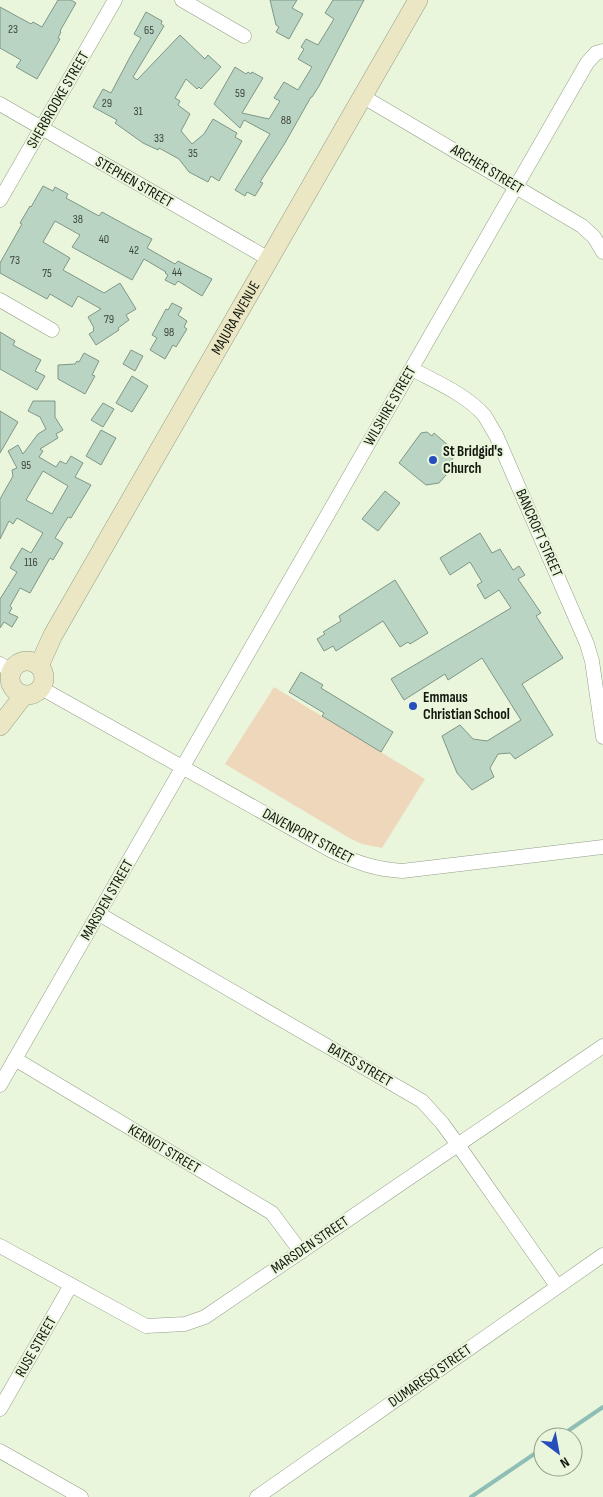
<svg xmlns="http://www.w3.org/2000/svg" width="603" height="1497" font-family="'Sofia Sans Condensed',sans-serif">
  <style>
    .green { fill: #eed7bb }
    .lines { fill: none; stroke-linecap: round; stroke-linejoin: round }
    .stream { stroke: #8ebeb5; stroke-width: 4 }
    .building { fill: #bad4c3; stroke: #7f9787; fill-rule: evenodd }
    .street-casing { stroke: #939e87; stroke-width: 15 }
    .secondary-casing { stroke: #939e87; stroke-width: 20 }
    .street { stroke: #fff; stroke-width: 14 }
    .secondary { stroke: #ebe6c3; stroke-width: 19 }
    .poi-dot { fill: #274dbc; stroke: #e9f6dc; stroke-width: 2 }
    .labels { text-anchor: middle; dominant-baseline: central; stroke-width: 4; stroke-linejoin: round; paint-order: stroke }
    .number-label { font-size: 12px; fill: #3d463b }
    .street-label { font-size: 15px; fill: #13170e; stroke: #e9f6dc }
    .poi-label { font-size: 15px; font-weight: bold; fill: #13170e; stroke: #e9f6dc; text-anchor: start }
  </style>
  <rect width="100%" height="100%" fill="#e9f6dc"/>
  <path class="green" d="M274,687l151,92 -43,69 -20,-4 -11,-5 -126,-75z"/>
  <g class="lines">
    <g class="stream">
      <path d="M559,1437l44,-30"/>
      <path d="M471,1497l72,-49"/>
    </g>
  </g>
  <g class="building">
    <path d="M58,0h13l5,3 -16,28 1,1 -3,6 2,1 -23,40 -21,-12 5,-7 -21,-12v-41l31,17 2,-2 9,5z"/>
    <path d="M270,0h27l-5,8 11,6 -14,25 -13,-7 3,-5 -3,-2z"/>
    <path d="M333,0h31l-45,86 -7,11h-1l-26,46 -25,39 3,1 -8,13 -8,-4 -2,4 -10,-6 35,-56 -26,-14 -4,8 -26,-24 21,-37 11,7 2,-2 3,2 1,-2 11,6 -21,35 27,6 11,-18 -6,-3 10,-16 14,8 14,-23 -14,-8 6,-10 -3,-2 5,-8 12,6 16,-26 -9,-6z"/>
    <path d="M146,12l16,9 -1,3 3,2 -31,51 4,3 43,-45 25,24 3,-4 13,12 -20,22 -2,-2 -2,2 -11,-10 -11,19 5,3 -2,4 12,9 -9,17 11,13 12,-10 9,-15 24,14 -2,4 7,4 -23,40 -8,-5 -3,6 -19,-10 -10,-13 -20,-11 -1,2 -15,-7 -28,-20 2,-3 -24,-13 10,-18 8,4 19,-36 11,-19 -7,-4z"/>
    <path d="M43,186l10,5 2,-4 13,7 -2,4 33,18 3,-4 31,17 19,10 -5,9 28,16 3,-3 34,18 -10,17 -24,-15 -3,4 -10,-5 3,-5 -3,-2 1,-1 -22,-13 -12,21 -60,-33 8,-12 -25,-14 -12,21 27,16 -7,12 41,23 16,-10 16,26 -10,6 3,5 -11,8 1,2 -23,15 -7,-11 5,-3 -1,-2 1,-1 -6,-11 13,-8 -23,-13 -6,11 -22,-13 -3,5 -47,-26v-10l22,-39 -2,-1 10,-17 1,1z"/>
    <path d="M172,303l10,5 -4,7 9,6 -3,6 3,2 -11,18 -3,-2 -8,14 -15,-9 7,-12 -5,-3 14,-26 2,1z"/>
    <path d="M0,332l15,9 -2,4 28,15 -6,11 10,5 -8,14 -37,-21z"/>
    <path d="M131,350l12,6 -8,15 -12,-7z"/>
    <path d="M84,353l15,8 -7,14 3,1 -10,18 -27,-15v-14l17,-1 2,-3 2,1z"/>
    <path d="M132,376l16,10 -16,26 -16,-9z"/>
    <path d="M33,401h22v16l8,13 -7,4 2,4 -18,11 3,2 -4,6 17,10 4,-6 6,3 5,-8 12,7 -8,14 16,8 -20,33 -3,-1 -13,21 8,5 -10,17 -3,-2 -20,35 -10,-5 -10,18 2,2 -3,5 9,4 -6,10 -8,-5 -4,6v-29l17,-27 -7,-4 12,-20 9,5 12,-20 -26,-15 -4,6 -4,-3 -9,18v-40l13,-23 -1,-6 5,-2 -9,-17 10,-6 5,9 15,-20 8,-5 -6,-12 -12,-6zM43,471l25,15 -16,28 -26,-14z"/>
    <path d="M103,403l11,6 -11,18 -12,-7z"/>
    <path d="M0,411l18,11 -18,31z"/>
    <path d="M101,430l15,8 -15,27 -15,-9z"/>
    <path d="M427,432l5,4 2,-3 23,20 -14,18 3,4 -7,8 -13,2 -27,-22 22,-30z"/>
    <path d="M385,491l15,12 -22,28 -16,-12z"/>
    <path d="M480,533l12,20 8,-4 13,21 6,-4 6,9 -7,4 23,34 -5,3 27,42 -41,26 31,51 -38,24 -5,-6 -12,1 -8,14 4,9 -22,13 -15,-17 -15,-37 18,-11 13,14 14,2 34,-21 -39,-62 -34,22 -3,-6 -41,26 -13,-21 120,-71 -12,-18 -14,9 -8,-14 5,-3 -12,-20 -20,13 -10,-17z"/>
    <path d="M395,580l33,53 -18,11 -2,-2 -8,5 -17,-26 -47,30 -3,-5 -9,5 -7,-12 8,-5 -2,-2 18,-11 -2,-5z"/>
    <path d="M301,672l22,13 -2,3 72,44 -12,20 -59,-36 2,-3 -35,-21z"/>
  </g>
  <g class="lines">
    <defs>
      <g id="street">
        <path d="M182,0l62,36"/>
        <path d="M362,96l220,130 12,11 9,15"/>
        <path d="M0,104l269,155"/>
        <path d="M0,200l115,-200"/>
        <path d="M0,300l52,30"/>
        <path d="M412,369c24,13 53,25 72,46 4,6 8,14 12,20l91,209 5,17 11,76"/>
        <path d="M0,664l11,7"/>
        <path d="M41,688l291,163c26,12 42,18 70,20l201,-24"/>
        <path d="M99,914l323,187 20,22 16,22 99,141"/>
        <path d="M15,1059l257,154 29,39"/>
        <path d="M0,1085l587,-1022 9,-10 7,-2"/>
        <path d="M0,1246l146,80 39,-2 20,-7 398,-271"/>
        <path d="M0,1409l71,-124"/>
        <path d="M0,1451l81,46"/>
        <path d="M257,1497l346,-242"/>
      </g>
      <g id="secondary">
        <circle cx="27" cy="678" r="17"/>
        <path id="s1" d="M39,666l14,-31 365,-635"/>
        <path d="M0,726l24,-31"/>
      </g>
    </defs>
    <use href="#street" class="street-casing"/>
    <use href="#secondary" class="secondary-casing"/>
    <use href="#street" class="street"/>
    <use href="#secondary" class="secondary"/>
  </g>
  <g class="poi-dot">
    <circle cx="433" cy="460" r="5"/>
    <circle cx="413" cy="706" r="5"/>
  </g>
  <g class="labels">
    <g class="number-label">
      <text x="13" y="29">23</text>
      <text x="149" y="30">65</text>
      <text x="240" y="93">59</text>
      <text x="107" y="103">29</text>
      <text x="138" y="111">31</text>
      <text x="286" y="120">88</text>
      <text x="159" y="138">33</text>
      <text x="193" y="153">35</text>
      <text x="78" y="219">38</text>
      <text x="104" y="239">40</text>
      <text x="134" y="250">42</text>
      <text x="15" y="260">73</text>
      <text x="177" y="272">44</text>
      <text x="47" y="273">75</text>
      <text x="109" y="319">79</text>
      <text x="169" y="332">98</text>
      <text x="26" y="465">95</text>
      <text x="31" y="562">116</text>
    </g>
    <g class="street-label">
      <text transform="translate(58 100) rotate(-60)">SHERBROOKE STREET</text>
      <text transform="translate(487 169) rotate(31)">ARCHER STREET</text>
      <text transform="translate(134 182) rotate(30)">STEPHEN STREET</text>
      <text stroke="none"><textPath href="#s1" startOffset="400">MAJURA AVENUE</textPath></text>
      <text transform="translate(390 406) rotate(-60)">WILSHIRE STREET</text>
      <text transform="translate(539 533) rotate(66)">BANCROFT STREET</text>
      <text transform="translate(308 836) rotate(28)">DAVENPORT STREET</text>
      <text transform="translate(107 900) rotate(-60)">MARSDEN STREET</text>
      <text transform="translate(360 1065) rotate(30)">BATES STREET</text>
      <text transform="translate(164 1149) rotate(31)">KERNOT STREET</text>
      <text transform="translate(310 1245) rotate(-34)">MARSDEN STREET</text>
      <text transform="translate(36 1347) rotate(-60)">RUSE STREET</text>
      <text transform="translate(430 1376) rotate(-35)">DUMARESQ STREET</text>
    </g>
    <g class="poi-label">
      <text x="443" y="451">St Bridgid's<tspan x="443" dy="17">Church</tspan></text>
      <text x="423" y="697">Emmaus<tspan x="423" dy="17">Christian School</tspan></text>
    </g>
  </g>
  <g transform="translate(558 1452) rotate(148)"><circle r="24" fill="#e9f6dc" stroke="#939d8a"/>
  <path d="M0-4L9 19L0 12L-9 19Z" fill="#274dbc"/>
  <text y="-8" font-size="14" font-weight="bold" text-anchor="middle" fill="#13170e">N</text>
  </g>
</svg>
